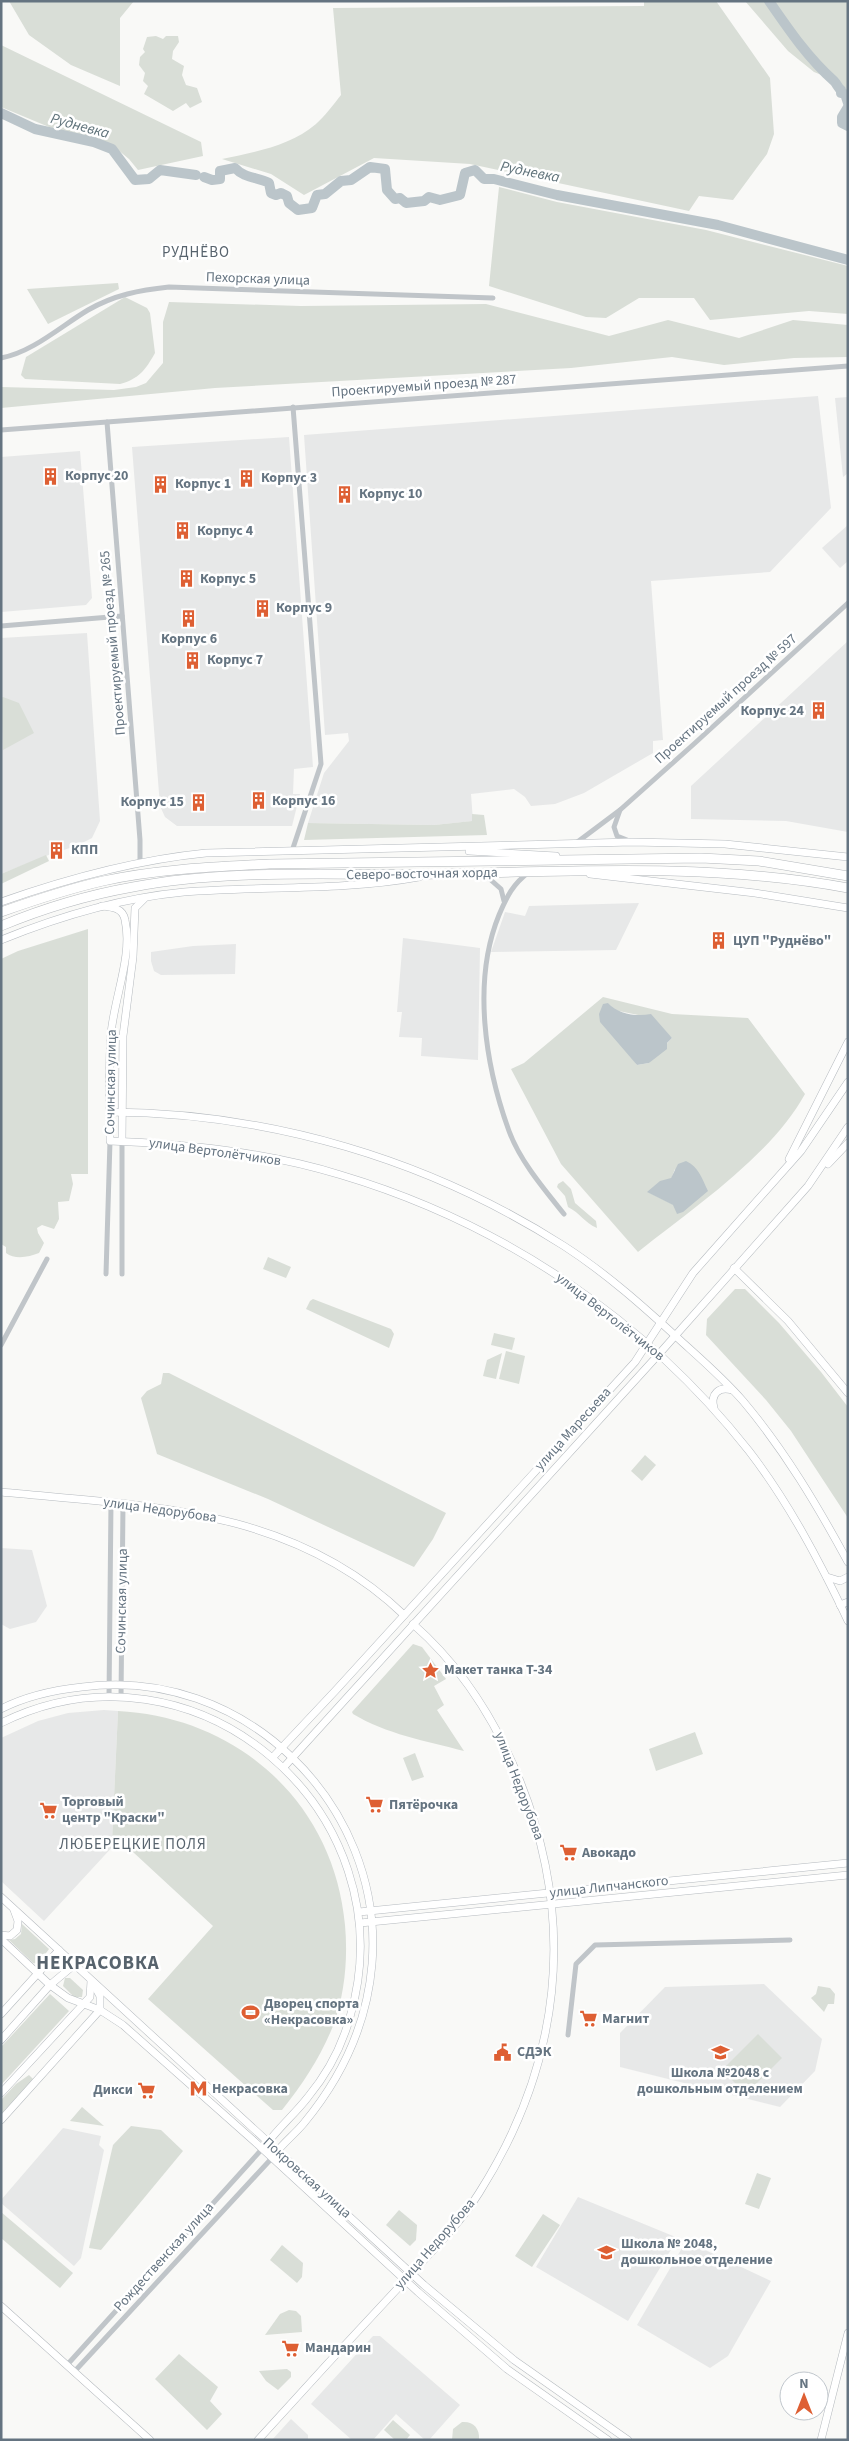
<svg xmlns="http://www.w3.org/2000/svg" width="849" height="2441" font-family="'Source Sans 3',sans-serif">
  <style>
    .built { fill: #e7e8e8 }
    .green { fill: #d9ded7; fill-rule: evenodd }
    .water { fill: #bbc5ca }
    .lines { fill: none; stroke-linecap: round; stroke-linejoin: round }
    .river { stroke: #bbc5ca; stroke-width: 10 }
    .secondary-casing { stroke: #b5babf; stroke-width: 8 }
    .highway-casing { stroke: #b4b8bc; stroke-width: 10 }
    .street { stroke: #c0c5c9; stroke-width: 5 }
    .secondary { stroke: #fff; stroke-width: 7 }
    .highway { stroke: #fff; stroke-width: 9 }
    .labels { text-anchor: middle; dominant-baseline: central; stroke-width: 5; stroke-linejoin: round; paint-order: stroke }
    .street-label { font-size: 14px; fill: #657481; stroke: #fff }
    .poi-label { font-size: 14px; font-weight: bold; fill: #657481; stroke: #fff; text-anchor: start }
    .water-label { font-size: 15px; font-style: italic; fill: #60737b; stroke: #fff }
    .neighbourhood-label { font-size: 15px; letter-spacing: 1px; fill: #57636d; stroke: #fff }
    .district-label { font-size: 19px; font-weight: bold; letter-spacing: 1px; fill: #57636d; stroke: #fff }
  </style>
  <rect width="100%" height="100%" fill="#f9f9f7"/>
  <g class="built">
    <path d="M818,396l13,112 -61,64 -119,9 12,159 -10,1v12l-69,40 -29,11 -24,2 -6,-9 -11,-8 -43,5 2,27 -39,4 -126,-2 16,-50 25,-32 -1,-8 -23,2 -21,-300z"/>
    <path d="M848,397v76l-5,4 -8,-79z"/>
    <path d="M289,437l24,330 -19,2 -1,25h7l-8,32h-115l-12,-9 -5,-11 -28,-359z"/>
    <path d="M80,451l12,147 -6,7 -85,7v-155z"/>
    <path d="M848,525v36l-8,7 -18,-20z"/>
    <path d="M87,633l13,188 -8,17 -16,8 -25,8 -50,20v-236z"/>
    <path d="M848,641v191l-62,-11 -95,-2v-33z"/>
    <path d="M639,903l-23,47 -125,2 14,-40 20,4 4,-10z"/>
    <path d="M403,938l77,10 -2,112 -57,-4 1,-18 -23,-1 3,-25h-5z"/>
    <path d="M236,944l-1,30 -74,1 -7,-4 -3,-10v-9l42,-6z"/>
    <path d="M1,1548l31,2 15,56 -11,16 -26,7 -9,-5z"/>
    <path d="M104,1710l14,1 -6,130 3,3 -71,77 -43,-40v-143l37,-17 30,-8z"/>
    <path d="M764,1984l58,55 -7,32 -35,36 -160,-40v-34l45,-46z"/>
    <path d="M63,2128l38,8 -2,9 5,5 -23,108 -7,8 -73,-63v-3z"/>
    <path d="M578,2197l100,41 -50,83 -92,-54z"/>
    <path d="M686,2241l85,40 -43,75 -18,12 -73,-43z"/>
    <path d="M373,2336h7l80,69 -31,35h-4l-29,-26 -23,26h-21l-41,-36z"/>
    <path d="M291,2419l17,16v5h-36z"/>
  </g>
  <g class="green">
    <path d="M9,1h125l-14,17v68l-49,-21 -42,-30z"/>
    <path d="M644,1h72l54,77 4,56 -7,20 -34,46 -34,-4 -10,15 -219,-47 -96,-6 -70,37 -33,-21 -49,-15c33,-7 68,-13 94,-35 9,-8 17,-19 25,-29l-8,-87 311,-2z"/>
    <path d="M745,1h103v103l-14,-24 -20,-8 -26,-21z"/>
    <path d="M156,36l7,3 3,-3h12l1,6 -6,9 -1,8 12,7 -2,9 4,10 11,3 5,14 -12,6 -4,-5 -13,8 -29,-17 4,-8 -5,-5 2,-8 -6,-8 1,-8 5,-5 -2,-3 4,-12z"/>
    <path d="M1,45l200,97 2,14 -65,14 -9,-11 -18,-15 -62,-17 -48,-20z"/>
    <path d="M499,187l58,15 149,28 142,36v48l-39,-3 -99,9 -16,-22h-55l-33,20 -20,-1 -97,-31z"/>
    <path d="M118,283l1,6 -71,35 -21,-35z"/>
    <path d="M125,297l22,11 3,5 5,40c-9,16 -16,26 -35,31l-95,-5 -4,-4 5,-18z"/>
    <path d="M169,302l132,4 185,-2 123,32 59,-16 71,18 54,-18 55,5v32l-54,1 -70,7 -52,-8 -101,11 -356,20 -214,20v-21l113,3 22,-3 10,-4 17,-20v-41z"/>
    <path d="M3,697l16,6 15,30 -31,17 -2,-52z"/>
    <path d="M472,814l12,1 3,20 -183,5 4,-17 126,2 38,-4z"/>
    <path d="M46,855l3,6 -48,23v-10z"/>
    <path d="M88,929v245h-17l2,10 -4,17 -11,1 1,17 -5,10 -12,-4 -5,3 1,5 6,10 -5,10c-10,4 -24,7 -33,0v-6l-5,-3v-285l17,-8z"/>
    <path d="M603,997l69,17 76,4 57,76c-34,62 -111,113 -167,158l-77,-88 -50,-95 13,-6zM608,1003l6,7 29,6 29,22 -23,25 -12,2 -9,-13zM675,1169l2,44 -3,-8 -26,-13 23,-13z"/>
    <path d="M563,1181l8,8 4,14 21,18 1,7c-12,-5 -17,-15 -29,-21l-3,-11 -8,-9 1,-3z"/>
    <path d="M268,1257l23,10 -5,11 -23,-9z"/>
    <path d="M735,1289h10l34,34 42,49 27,35v111l-57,-87 -25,-31 -60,-65 1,-16z"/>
    <path d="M313,1299l78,30 3,5 -5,14 -83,-39 4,-8z"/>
    <path d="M494,1333l21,5 -3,12 -21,-5z"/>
    <path d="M506,1351l19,5 -6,28 -20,-5z"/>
    <path d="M502,1353l-6,26 -13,-3 4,-16z"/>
    <path d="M163,1373h6l277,140 -13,26 -19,28 -146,-68 -111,-45 -16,-56 6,-7 14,-7z"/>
    <path d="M645,1455l11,10 -14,16 -11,-10z"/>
    <path d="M413,1644l9,3 24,32 -12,7 10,19 -7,5 27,41c-38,-10 -78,-17 -111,-37l-1,-2z"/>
    <path d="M118,1711c120,6 216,92 227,214 3,33 0,69 -12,101 -12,30 -30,58 -51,84h-9l-125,-111 65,-73 -93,-86 -5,4 -3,-3z"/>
    <path d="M695,1732l8,22 -47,17 -7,-22z"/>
    <path d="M415,1753l9,24 -12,4 -9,-23z"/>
    <path d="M22,1924l27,25 -11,15 -5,-1 -24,-23 6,-1 6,-5z"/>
    <path d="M65,1978h5l13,12 -1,7h-8l-11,-11z"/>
    <path d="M818,1986l12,2 5,6 -1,10h-6l-4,8 -13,-14 5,-4z"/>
    <path d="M50,1994l19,17 -68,74v-38z"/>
    <path d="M758,2034l24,24 -36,36 -24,-24z"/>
    <path d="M29,2075l4,4 -32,36v-15l15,-16z"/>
    <path d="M82,2107l22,19 -34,-5z"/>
    <path d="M131,2126l30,4 22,21 -82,99 -12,-2 24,-103z"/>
    <path d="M757,2173l14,5 -12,31 -14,-5z"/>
    <path d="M399,2210l18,15 -1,15 -6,6 -24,-21z"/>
    <path d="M1,2212l72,61 -13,15 -59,-50z"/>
    <path d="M543,2214l17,11 -28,42 -17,-11z"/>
    <path d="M282,2245l21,18 -1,14 -5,6 -27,-23z"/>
    <path d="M289,2310l7,1 5,5 1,16 -37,3 15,-21z"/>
    <path d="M179,2354l39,33 -8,14 12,13 -15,16 -52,-51z"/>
    <path d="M287,2369l4,3v5l-13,13 -12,-9 -7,-10z"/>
    <path d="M393,2420l17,15 -4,5h-11l-11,-10z"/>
    <path d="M462,2422c11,-1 18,6 17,18h-27l1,-11z"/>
  </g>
  <g class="water">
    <path d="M608,1003c10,11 28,14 43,11l21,24 -5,5v6l-18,14 -12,2 -37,-43 -1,-8 4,-10z"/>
    <path d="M686,1161c13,6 16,18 22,30l-25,21 -6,2 -4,-9 -26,-13 13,-11 11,-3 7,-14z"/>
  </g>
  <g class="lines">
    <g class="river">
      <path d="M769,1c20,29 39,57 65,80 3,3 4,7 7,9v3l4,1 3,9"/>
      <path d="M848,107l-6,10v6l6,3"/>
      <path d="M1,113l34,16 59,13 18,7 23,31 14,-1 11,-9 36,5"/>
      <path d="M204,177l8,3 8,-1v-8l15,-3c9,10 22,9 34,15l2,10 5,2 5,-2 6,3 2,7 9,7 14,-2 5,-13 8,-1 16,-13 10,-1 19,-13 15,2 2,21 8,9 5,-1 6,5 18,-2 5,-4 11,3 20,-5 5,-22 10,-3 9,9h10l63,16 161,30 130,35"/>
    </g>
    <defs>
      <g id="secondary">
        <path d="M469,851l87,5"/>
        <path d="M590,874l165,19 93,15"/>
        <path d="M1,902c68,-24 134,-42 205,-49l426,-11 93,2 123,13"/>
        <path d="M102,906c10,1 21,2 23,14 8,35 -11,78 -14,114 -3,35 -1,71 -1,107 78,3 156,11 231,34 161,48 304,144 408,276 40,52 71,111 99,170"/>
        <path d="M1,940c59,-24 120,-42 183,-48 78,-6 158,-1 235,-15"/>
        <path d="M110,1112c160,1 318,47 454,134 42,27 80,61 117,95 21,19 43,38 62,60 42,50 74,104 105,161"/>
        <path d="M122,1141l1,-105 10,-79 2,-49 9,-9"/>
        <path d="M789,1159l59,-117"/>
        <path d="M828,1164l20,-21"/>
        <path d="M734,1268l54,53 60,72"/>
        <path d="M714,1408c-4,-14 5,-22 18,-18"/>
        <path d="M1,1492c144,14 291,15 403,123"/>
        <path d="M827,1577l13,4 8,-4"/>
        <path d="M840,1605l8,-3"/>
        <path d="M1,1709c25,-13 53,-19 81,-22 160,-22 303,117 290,277 -5,61 -30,113 -68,159 -9,11 -21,20 -29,31"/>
        <path d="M1,1723c194,-96 409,88 349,294 -8,29 -23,57 -42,80 -13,17 -30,31 -42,48"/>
        <path d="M273,1757l63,-67 299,-328 58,-89 108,-122 47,-69"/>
        <path d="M284,1767l375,-413 149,-168 40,-59"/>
        <path d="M1,1897l423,388 90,75 114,80"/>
        <path d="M359,1912l489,-49"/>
        <path d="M360,1923l488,-48"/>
        <path d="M1,1935l9,1 7,-6 1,-9 -4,-11"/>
        <path d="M1,1939l49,46 18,13 32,12 23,15 132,117 163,150 89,77 101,71"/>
        <path d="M1,2014l58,-64"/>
        <path d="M1,2040l49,-55 24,-20"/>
        <path d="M1,2093l89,-96 1,-16"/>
        <path d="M1,2120l99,-110v-14l-5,-9"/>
        <path d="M1,2306l149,134"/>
        <path d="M258,2440c46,-51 93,-102 140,-152 28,-31 59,-60 81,-95 82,-129 98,-270 41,-412 -24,-60 -58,-114 -107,-157"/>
        <path d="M821,2440l27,-107"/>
      </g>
      <g id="highway">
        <path d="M1,912c34,-12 67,-23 102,-31 54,-12 111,-14 166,-17l432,-6 58,3 89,15"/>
        <path d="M1,926c43,-18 87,-31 132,-39 96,-19 206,-11 304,-13 137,-3 275,-11 411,14"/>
      </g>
    </defs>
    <use href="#secondary" class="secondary-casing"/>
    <use href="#highway" class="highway-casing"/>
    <g class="street">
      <path d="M1,358c32,-6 60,-32 87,-48 26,-15 52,-20 81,-23l324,11"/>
      <path d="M107,422l33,418v22"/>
      <path d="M1,430l847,-64"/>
      <path d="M1,626l121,-10"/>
      <path d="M620,810l-6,17 3,9 10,4"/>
      <path d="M576,843l44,-33 75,-67 153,-140"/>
      <path d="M292,851l29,-87 -28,-357"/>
      <path d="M529,872c-16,12 -22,24 -30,43 -27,66 -14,150 10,216 11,30 35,58 55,83"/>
      <path d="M483,873l18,16 3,12"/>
      <path d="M122,1141v133"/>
      <path d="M106,1274l4,-133"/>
      <path d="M1,1345l46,-86"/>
      <path d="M109,1698l2,-196"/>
      <path d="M121,1698l2,-194"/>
      <path d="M568,2035l8,-71 19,-19 195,-5"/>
      <path d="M67,2365l195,-216"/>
      <path d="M74,2372l198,-214"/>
    </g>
    <use href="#secondary" class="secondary"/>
    <use href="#highway" class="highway"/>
  </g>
  <defs>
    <symbol id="building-bare" viewBox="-9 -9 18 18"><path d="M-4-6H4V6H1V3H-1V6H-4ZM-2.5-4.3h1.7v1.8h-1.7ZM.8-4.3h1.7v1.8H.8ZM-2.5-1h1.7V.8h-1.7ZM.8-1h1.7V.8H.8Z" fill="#de5f33" stroke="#fff" stroke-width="2.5" paint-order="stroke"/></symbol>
    <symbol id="sight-bare" viewBox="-9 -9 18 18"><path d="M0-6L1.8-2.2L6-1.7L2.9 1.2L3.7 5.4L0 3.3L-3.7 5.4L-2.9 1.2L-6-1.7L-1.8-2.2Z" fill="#de5f33" stroke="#fff" stroke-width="2.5" paint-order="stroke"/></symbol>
    <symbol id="supermarket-bare" viewBox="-9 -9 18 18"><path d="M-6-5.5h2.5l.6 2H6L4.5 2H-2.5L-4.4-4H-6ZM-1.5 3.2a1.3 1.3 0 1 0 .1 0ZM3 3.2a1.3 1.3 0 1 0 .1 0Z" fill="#de5f33" stroke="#fff" stroke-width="2.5" paint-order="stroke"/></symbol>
    <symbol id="stadium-bare" viewBox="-9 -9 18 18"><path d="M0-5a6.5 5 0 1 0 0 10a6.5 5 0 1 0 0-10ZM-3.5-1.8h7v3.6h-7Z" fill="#de5f33" stroke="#fff" stroke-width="2.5" paint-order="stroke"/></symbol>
    <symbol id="civic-bare" viewBox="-9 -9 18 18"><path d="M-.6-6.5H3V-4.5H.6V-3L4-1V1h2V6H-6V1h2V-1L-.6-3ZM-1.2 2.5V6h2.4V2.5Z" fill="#de5f33" stroke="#fff" stroke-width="2.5" paint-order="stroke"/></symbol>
    <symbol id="school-bare" viewBox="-9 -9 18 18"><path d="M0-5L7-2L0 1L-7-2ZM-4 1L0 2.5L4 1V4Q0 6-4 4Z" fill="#de5f33" stroke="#fff" stroke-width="2.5" paint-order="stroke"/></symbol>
    <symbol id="metro-bare" viewBox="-9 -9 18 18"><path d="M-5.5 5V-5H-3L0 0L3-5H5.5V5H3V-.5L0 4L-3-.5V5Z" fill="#de5f33" stroke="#fff" stroke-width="2.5" paint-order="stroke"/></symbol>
  </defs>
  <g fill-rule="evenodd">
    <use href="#building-bare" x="38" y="464" width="25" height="25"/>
    <use href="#building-bare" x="234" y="466" width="25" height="25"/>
    <use href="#building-bare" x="148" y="472" width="25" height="25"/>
    <use href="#building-bare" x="332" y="482" width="25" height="25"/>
    <use href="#building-bare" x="170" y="518" width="25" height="25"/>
    <use href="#building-bare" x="174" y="566" width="25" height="25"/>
    <use href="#building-bare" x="250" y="596" width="25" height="25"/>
    <use href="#building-bare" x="176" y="606" width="25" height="25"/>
    <use href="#building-bare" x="180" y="648" width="25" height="25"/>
    <use href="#building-bare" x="806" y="698" width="25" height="25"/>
    <use href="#building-bare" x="246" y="788" width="25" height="25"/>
    <use href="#building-bare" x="186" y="790" width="25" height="25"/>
    <use href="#building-bare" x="44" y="838" width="25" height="25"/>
    <use href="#building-bare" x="706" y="928" width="25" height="25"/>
    <use href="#sight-bare" x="418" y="1658" width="25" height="25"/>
    <use href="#supermarket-bare" x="362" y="1792" width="25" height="25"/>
    <use href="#supermarket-bare" x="36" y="1798" width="25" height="25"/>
    <use href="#supermarket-bare" x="556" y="1840" width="25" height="25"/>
    <use href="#stadium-bare" x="238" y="2000" width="25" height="25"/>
    <use href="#supermarket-bare" x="576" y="2006" width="25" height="25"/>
    <use href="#civic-bare" x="490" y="2040" width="25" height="25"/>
    <use href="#school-bare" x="708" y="2040" width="25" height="25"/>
    <use href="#metro-bare" x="186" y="2076" width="25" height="25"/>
    <use href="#supermarket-bare" x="134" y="2078" width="25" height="25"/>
    <use href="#school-bare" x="594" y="2240" width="25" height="25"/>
    <use href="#supermarket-bare" x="278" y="2336" width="25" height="25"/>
  </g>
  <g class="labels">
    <g class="street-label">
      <text transform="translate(258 279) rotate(2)">Пехорская улица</text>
      <text transform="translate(424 386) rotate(-4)">Проектируемый проезд № 287</text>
      <text transform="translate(113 643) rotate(-95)">Проектируемый проезд № 265</text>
      <text transform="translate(726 699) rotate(-42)">Проектируемый проезд № 597</text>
      <text transform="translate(422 874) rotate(-1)">Северо-восточная хорда</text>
      <text transform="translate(111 1082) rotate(-89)">Сочинская улица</text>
      <text transform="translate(215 1152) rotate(8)">улица Вертолётчиков</text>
      <text transform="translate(610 1317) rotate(38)">улица Вертолётчиков</text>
      <text transform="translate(573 1429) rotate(-48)">улица Маресьева</text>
      <text transform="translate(160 1510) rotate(8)">улица Недорубова</text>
      <text transform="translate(122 1601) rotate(-89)">Сочинская улица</text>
      <text transform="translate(519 1786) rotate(69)">улица Недорубова</text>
      <text transform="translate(609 1887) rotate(-6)">улица Липчанского</text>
      <text transform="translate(307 2178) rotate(42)">Покровская улица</text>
      <text transform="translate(435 2244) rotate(-49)">улица Недорубова</text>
      <text transform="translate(164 2257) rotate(-48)">Рождественская улица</text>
    </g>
    <g class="poi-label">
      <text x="65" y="476">Корпус 20</text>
      <text x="261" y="478">Корпус 3</text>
      <text x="175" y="484">Корпус 1</text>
      <text x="359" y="494">Корпус 10</text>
      <text x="197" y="531">Корпус 4</text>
      <text x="200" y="579">Корпус 5</text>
      <text x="276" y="608">Корпус 9</text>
      <text x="189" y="639" text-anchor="middle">Корпус 6</text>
      <text x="207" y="660">Корпус 7</text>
      <text x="804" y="711" text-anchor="end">Корпус 24</text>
      <text x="272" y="801">Корпус 16</text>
      <text x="184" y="802" text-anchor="end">Корпус 15</text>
      <text x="71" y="850">КПП</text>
      <text x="733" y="941">ЦУП "Руднёво"</text>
      <text x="444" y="1670">Макет танка Т-34</text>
      <text x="62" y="1802">Торговый<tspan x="62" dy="16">центр "Краски"</tspan></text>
      <text x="389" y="1805">Пятёрочка</text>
      <text x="582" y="1853">Авокадо</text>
      <text x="264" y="2004">Дворец спорта<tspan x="264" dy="16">«Некрасовка»</tspan></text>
      <text x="602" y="2019">Магнит</text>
      <text x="517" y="2052">СДЭК</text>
      <text x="720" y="2073" text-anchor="middle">Школа №2048 с<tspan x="720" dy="16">дошкольным отделением</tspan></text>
      <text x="212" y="2089">Некрасовка</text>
      <text x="133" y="2090" text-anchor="end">Дикси</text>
      <text x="621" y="2244">Школа № 2048,<tspan x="621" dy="16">дошкольное отделение</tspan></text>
      <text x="305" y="2348">Мандарин</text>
    </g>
    <g class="water-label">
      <text transform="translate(80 126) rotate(15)">Рудневка</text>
      <text transform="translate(530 172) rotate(11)">Рудневка</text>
    </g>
    <g class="neighbourhood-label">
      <text x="196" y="252">РУДНЁВО</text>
      <text x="133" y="1844">ЛЮБЕРЕЦКИЕ ПОЛЯ</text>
    </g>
    <g class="district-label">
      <text x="98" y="1963">НЕКРАСОВКА</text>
    </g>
  </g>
  <rect width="849" height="2441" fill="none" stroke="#657481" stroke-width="5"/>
  <g transform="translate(804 2396)"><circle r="24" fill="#ffffff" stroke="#c1c7cd"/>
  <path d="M0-4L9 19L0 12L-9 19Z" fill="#de5f33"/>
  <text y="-8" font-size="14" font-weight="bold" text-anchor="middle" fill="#657481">N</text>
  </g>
</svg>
